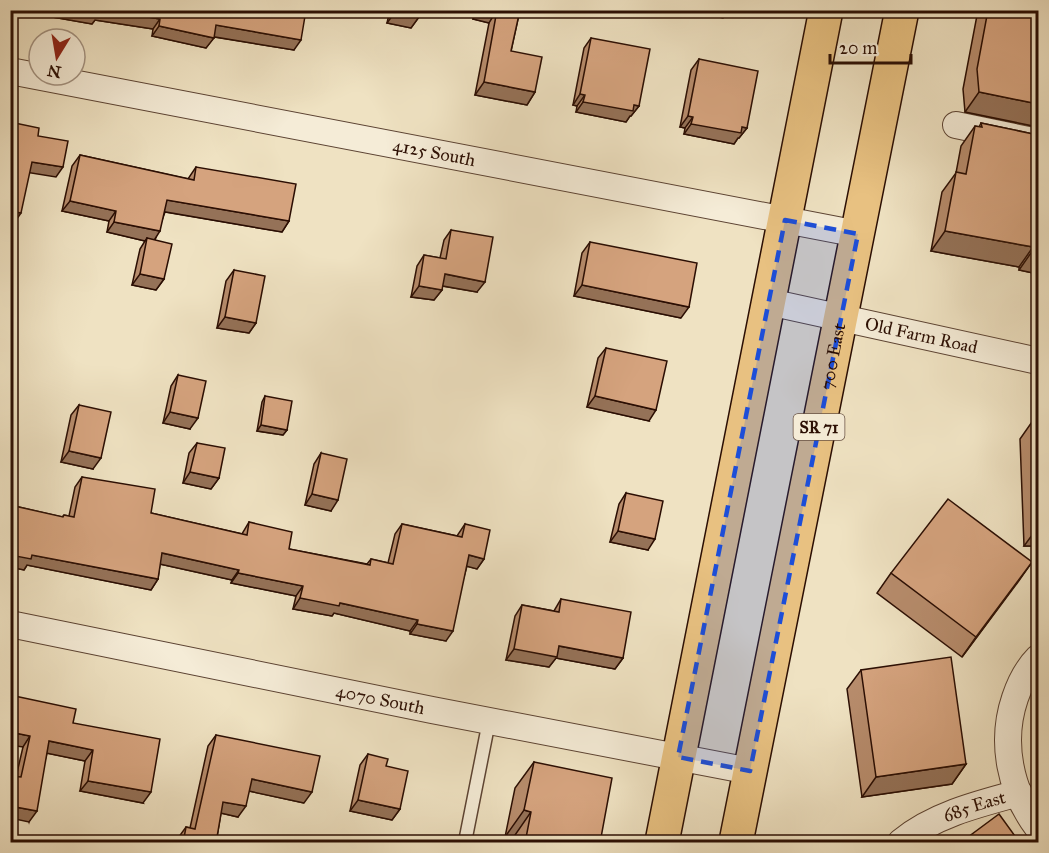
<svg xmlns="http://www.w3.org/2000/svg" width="1049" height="853" font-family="'IM FELL Great Primer',serif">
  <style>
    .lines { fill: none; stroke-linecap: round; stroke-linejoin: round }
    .service-casing { stroke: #5c4333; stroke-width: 15 }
    .minor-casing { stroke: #5c4333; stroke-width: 28 }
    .primary-casing { stroke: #2b0e03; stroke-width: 36 }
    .service { stroke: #f5ecd7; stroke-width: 12 }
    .minor { stroke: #f5ecd7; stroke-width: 26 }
    .primary { stroke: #e8c181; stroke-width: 33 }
    .wall { fill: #b78c6c; stroke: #2b0e03; stroke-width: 1.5 }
    .shaded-wall { fill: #957258; stroke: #2b0e03; stroke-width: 1.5 }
    .building { fill: #d5a37e; stroke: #2b0e03; stroke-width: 1.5 }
    .marked { fill: #1d4ed8; fill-opacity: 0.2; stroke: #1d4ed8; stroke-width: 4.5; stroke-dasharray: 12 8; stroke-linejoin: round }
    .labels { text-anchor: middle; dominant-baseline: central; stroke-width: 5; stroke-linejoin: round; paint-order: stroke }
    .shield { fill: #f5ecd7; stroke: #685143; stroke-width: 1.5 }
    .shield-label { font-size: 16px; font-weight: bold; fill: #2b0e03 }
    .street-label { font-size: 18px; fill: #2b0e03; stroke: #f5ecd7 }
  </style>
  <rect width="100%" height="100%" fill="#efe2c2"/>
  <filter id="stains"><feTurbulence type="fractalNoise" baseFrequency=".00333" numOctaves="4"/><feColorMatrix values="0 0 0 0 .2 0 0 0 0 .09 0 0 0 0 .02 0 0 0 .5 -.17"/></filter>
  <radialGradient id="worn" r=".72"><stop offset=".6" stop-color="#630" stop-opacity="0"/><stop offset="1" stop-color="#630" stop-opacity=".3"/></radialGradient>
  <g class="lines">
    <defs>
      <path id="service" d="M465,842l24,-121"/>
      <g id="minor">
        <path id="s1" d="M10,71l848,163"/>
        <path d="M956,125l82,17"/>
        <path id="s2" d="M769,302l269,59"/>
        <path id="s3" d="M10,624l422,86 318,61"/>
        <path d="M1038,658c-11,11 -18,25 -23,40 -15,44 -5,93 23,130"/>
        <path id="s4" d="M901,842c33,-27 77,-38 118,-49"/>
      </g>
      <g id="primary">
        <path d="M662,842l164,-832"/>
        <path id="s5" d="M736,842l166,-832"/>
      </g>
    </defs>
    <use href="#service" class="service-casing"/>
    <use href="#minor" class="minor-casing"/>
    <use href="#primary" class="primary-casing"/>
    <use href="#service" class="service"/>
    <use href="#minor" class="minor"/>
    <use href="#primary" class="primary"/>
  </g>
  <g class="wall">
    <path d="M53,10h253l-12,40 -80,-13 -8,11 -54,-12 1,-7 -58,-9 -3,4 -40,-7z"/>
    <path d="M390,10h30l-1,7 -8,11 -24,-5z"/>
    <path d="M475,10h45l-9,41 24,41 -8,13 -52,-10 14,-72 -16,-4z"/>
    <path d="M978,10h60v117l-73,-15 -2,-23z"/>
    <path d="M591,38l48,68 -8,10h-1l-4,6 -50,-10 1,-6 -4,-1 11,-57z"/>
    <path d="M699,59l48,69 -8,10h-1l-4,6 -50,-10 1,-6 -5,-1 11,-57z"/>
    <path d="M981,123l57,12v139l-19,-4v-3l-88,-16 11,-59 14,-19 5,-27 14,-20 4,1z"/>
    <path d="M80,155l108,24 8,-12 93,54 -7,11 -117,-20 -10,28 9,39 -8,11 -24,-5 8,-36 5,-8 -38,-9 2,-11 -47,-10 10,-45z"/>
    <path d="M451,230l26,62 -35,-6v4l-8,10 -23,-3 6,-31 7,-11 16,3 4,-18z"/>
    <path d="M590,242l91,76 -107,-22 8,-43z"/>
    <path d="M234,270l22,53 -7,10 -32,-5 9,-47z"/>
    <path d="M606,348l43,73 -62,-14 11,-49z"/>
    <path d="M178,375l12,54 -27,-6 8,-37z"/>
    <path d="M265,396l22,34 -4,5 -26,-4 5,-29z"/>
    <path d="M79,405l14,64 -32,-7 10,-47z"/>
    <path d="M1034,419h4v127h-14l-4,-107z"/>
    <path d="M197,443l22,35 -8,11 -28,-6 6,-30z"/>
    <path d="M321,453l10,58 -26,-6 9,-41z"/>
    <path d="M82,477l69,36 91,21 7,-12 40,27 78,15 4,-5 17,4 7,-29 7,-10 55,12 8,-12 19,35 -7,10 -10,-3 -21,75 -36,-7v-3l-76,-18 -2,3 -39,-7 3,-13 -65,-13 1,-3 -72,-16 -2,15 -7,11 -124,-25 -3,5 -14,-3v-62l52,12 2,-2 5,1 6,-29z"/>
    <path d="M626,493l22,57 -38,-8 9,-38z"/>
    <path d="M1032,562l-70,95 -85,-64 14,-20z"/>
    <path d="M561,599l62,59 -8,11 -59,-11 -7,9 -43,-7 9,-44 7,-11 32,6z"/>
    <path d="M861,670l105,94 -14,20 -90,13 -15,-108z"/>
    <path d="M10,695l63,28 70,80 -63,-12 5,-30 -38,-8 -18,69 -13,-45 7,-30z"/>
    <path d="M216,735l88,68 -55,-12 -11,26 -17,-4 -5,30h-39l1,-5 8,-11 4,1 18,-82z"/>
    <path d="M368,754l18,12 14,43 -8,11 -42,-9 10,-46z"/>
    <path d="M534,762l66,81h-88l1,-5 -8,-1 10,-49z"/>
  </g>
  <g class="shaded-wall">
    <path d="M57,10h49l54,9 -7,10 -58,-9 -3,4 -40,-7z"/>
    <path d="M479,10h18l-8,13 -16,-4z"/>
    <path d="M687,10h42l-6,8z"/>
    <path d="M395,12l24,5 -8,11 -24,-5z"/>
    <path d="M216,25l85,15 -7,10 -85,-14z"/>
    <path d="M159,26l55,12 -8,10 -54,-12z"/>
    <path d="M484,82l51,10 -8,13 -52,-10z"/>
    <path d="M979,92l59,12v23l-73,-15z"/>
    <path d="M580,94l5,1 -8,11 -4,-1z"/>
    <path d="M583,102l51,3 5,1 -8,10h-1l-4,6 -50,-10z"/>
    <path d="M688,116l5,1 -8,11 -5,-1z"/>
    <path d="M691,124l51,3 5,1 -8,10h-1l-4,6 -50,-10z"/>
    <path d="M32,162l31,5 -7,10 -31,-5z"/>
    <path d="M167,200l122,21 -7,11 -122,-21z"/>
    <path d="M70,201l46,10 -7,10 -47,-10z"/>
    <path d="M10,211l11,2 -7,10h-4z"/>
    <path d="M114,222l46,9 -7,11 -6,-4 -2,3 -38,-9z"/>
    <path d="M945,231l88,16 -14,20 -88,-16z"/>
    <path d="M1033,250l5,1v23l-19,-4z"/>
    <path d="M140,274l24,5 -8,11 -24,-5z"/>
    <path d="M445,274l40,8 -8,10 -40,-7z"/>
    <path d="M582,285l107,22 -8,11 -107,-22z"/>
    <path d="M419,286l23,4 -8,10 -23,-3z"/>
    <path d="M225,317l31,6 -7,10 -32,-5z"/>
    <path d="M595,396l61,14 -7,11 -62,-14z"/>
    <path d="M170,412l28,6 -8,11 -27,-6z"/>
    <path d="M261,425l26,5 -4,5 -26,-4z"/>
    <path d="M69,451l32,7 -8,11 -32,-7z"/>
    <path d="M190,472l29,6 -8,11 -28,-6z"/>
    <path d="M312,494l26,6 -7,11 -26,-6z"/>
    <path d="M1038,527v19h-14z"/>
    <path d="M618,531l37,8 -7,11 -38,-8z"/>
    <path d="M162,553l77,17 -7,10 -77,-17z"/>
    <path d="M10,555h22l126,24 -7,11 -124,-25 -3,5 -14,-3z"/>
    <path d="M469,555l15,4 -7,10 -15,-4z"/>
    <path d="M1032,562l-14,20 -56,75 14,-20z"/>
    <path d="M238,573l65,13 -7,10 -65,-13z"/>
    <path d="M300,598l40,5 78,17 -8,11 -76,-18 -2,3 -39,-7z"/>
    <path d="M417,624l36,7 -7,10 -36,-7z"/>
    <path d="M559,646l64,12 -8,11 -59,-11 -7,9 -43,-7 8,-11z"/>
    <path d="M10,732l20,4 -7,11 -13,-2z"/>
    <path d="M49,741l44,9 -8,11 -44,-9z"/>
    <path d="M966,764l-14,20 -90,13 14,-20z"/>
    <path d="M252,779l60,13 -8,11 -60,-13z"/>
    <path d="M88,781l63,11 -8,11 -63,-12z"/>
    <path d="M358,800l42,9 -8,11 -42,-9z"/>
    <path d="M223,802l23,4 -8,11 -22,-5z"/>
    <path d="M10,806l27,5 -8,11 -19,-4z"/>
    <path d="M524,810l7,2 -18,26 -8,-1z"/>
  </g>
  <g class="building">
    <path d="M79,10h21l-1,4z"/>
    <path d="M106,10h200l-5,30 -85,-15 -2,13 -55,-12 1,-7z"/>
    <path d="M395,10h25l-1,7 -24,-5z"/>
    <path d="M497,10h23l-9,41 31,6 -7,35 -51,-10z"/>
    <path d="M988,10h50v94l-59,-12 -2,-23z"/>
    <path d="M591,38l59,11 -11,57 -5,-1 -1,6 -50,-9 2,-7 -5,-1z"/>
    <path d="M699,59l59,12 -11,57 -5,-1 -1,6 -50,-9 2,-7 -5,-1z"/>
    <path d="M10,122l29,6 -1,8 30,5 -5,26 -31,-5 -11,51 -11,-2z"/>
    <path d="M981,123l57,12v116l-5,-1v-3l-88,-16 11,-59 10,2 9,-48 7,1z"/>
    <path d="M80,155l114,25 2,-13 100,17 -7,37 -122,-21 -7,31 -46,-9 2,-11 -46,-10z"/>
    <path d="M451,230l42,7 -8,45 -40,-8 -3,16 -23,-4 5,-31 22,4z"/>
    <path d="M147,238l25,6 -8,35 -24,-5z"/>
    <path d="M590,242l107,21 -8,44 -107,-22z"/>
    <path d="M234,270l31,6 -9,47 -31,-6z"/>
    <path d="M606,348l61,13 -11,49 -61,-14z"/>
    <path d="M178,375l28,6 -8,37 -28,-6z"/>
    <path d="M265,396l27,5 -5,29 -26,-5z"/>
    <path d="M79,405l32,7 -10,46 -32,-7z"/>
    <path d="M1034,419h4v108z"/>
    <path d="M197,443l28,5 -6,30 -29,-6z"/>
    <path d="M321,453l26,6 -9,41 -26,-6z"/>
    <path d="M82,477l73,12 -4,24 96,22 2,-13 43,10 -3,17 81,16 1,-6 22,5 9,-40 60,13 3,-13 25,6 -6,29 -15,-4 -16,76 -36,-7 1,-4 -78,-17 -1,3 -39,-8 3,-12 -65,-13 1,-3 -77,-17 -4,26 -126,-24 -1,4 -21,-4v-50l53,12 1,-2 10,2z"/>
    <path d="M626,493l37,8 -8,38 -37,-8z"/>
    <path d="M948,499l84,63 -56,75 -85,-64z"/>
    <path d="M561,599l70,13 -8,46 -64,-12 -2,11 -43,-8 8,-44 37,7z"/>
    <path d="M951,657l15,107 -90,13 -15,-107z"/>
    <path d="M10,695l66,14 -3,14 87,16 -9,53 -63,-11 5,-31 -44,-9 -12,70 -27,-5v-30l11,1 9,-41 -20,-4z"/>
    <path d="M216,735l104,21 -8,36 -60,-13 -6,27 -23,-4 -7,41h-33l3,-16 9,2z"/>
    <path d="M368,754l20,5 -2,7 22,5 -8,38 -42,-9z"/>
    <path d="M534,762l78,16 -12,65h-75l6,-31 -7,-2z"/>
    <path d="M999,814l21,29h-60z"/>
  </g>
  <path class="marked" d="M785,220l73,14 -108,537 -72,-14z"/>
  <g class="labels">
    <rect class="shield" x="793.5" y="414" width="51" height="26" rx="4.5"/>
    <g class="shield-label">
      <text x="819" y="427">SR 71</text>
    </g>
    <g class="street-label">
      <text stroke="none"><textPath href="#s1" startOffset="432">4125 South</textPath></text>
      <text stroke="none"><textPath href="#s2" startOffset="156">Old Farm Road</textPath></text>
      <text stroke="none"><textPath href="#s5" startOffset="495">700 East</textPath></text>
      <text stroke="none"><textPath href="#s3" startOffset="378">4070 South</textPath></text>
      <text stroke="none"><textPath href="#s4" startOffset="82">685 East</textPath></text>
    </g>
  </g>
  <rect width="1049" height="853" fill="none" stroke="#efe2c2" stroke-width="36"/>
  <rect x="12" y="12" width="1025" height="829" fill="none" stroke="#2b0e03" stroke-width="3"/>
  <rect x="18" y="18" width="1013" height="817" fill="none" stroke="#2b0e03" stroke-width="1.5"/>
  <g transform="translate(57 57) rotate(191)"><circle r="28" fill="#f5ecd7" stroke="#a49382" stroke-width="1.5"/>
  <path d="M0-4.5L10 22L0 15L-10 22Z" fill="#8f2418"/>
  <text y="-9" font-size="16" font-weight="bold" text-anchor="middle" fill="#2b0e03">N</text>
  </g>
  <path d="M830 54v9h81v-9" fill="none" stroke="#2b0e03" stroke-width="3"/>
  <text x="839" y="54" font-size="18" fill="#2b0e03" stroke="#f5ecd7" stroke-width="4.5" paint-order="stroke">20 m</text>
  <rect width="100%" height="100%" filter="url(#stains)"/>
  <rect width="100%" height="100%" fill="url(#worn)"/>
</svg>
